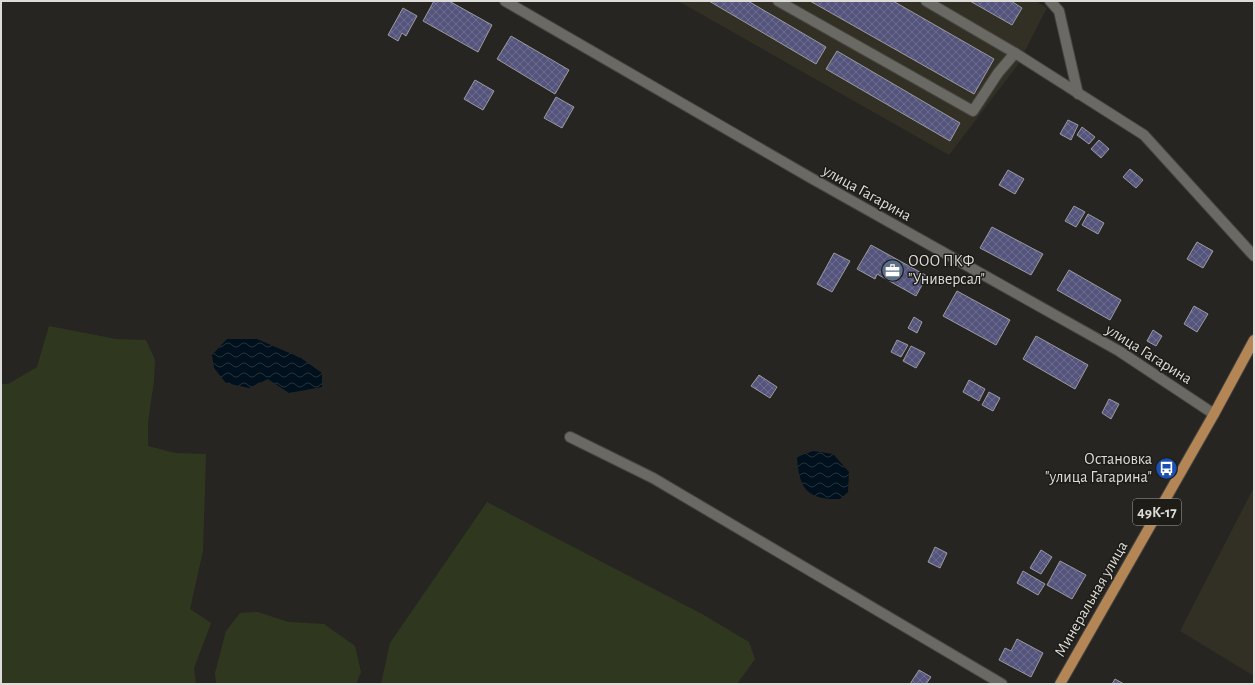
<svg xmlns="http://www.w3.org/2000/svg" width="1255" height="685" font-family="'Alegreya Sans',sans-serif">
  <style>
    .built { fill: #322f25 }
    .grass { fill: #2f381f }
    .water { fill: url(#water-waves) }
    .building { fill: url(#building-cross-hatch); stroke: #9b9ba1 }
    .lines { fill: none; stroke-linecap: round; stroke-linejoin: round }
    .lane-casing { stroke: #454440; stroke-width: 12 }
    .street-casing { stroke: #454440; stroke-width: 12 }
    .primary-casing { stroke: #454440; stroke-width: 12 }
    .lane { stroke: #6a6963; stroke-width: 10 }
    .street { stroke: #6a6963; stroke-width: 10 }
    .primary { stroke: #b48656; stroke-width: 10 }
    .labels { text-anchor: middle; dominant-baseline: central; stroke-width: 3; stroke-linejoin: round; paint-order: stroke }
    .shield { fill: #1d1c17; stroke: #a3a29f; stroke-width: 1 }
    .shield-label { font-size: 15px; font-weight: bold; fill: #dddcd9 }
    .street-label { font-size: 16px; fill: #dddcd9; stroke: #1d1c17 }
    .poi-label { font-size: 16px; fill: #dddcd9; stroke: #1d1c17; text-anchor: start }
  </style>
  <defs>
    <pattern id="water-waves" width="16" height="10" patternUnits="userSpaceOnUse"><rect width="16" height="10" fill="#00101c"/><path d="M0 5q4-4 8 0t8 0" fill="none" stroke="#25323c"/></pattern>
    <pattern id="building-cross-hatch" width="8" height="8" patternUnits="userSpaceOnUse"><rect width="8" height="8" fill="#54547c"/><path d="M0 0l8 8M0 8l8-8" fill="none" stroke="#6c6c8e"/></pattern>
  </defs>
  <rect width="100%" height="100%" fill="#272521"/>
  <g class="built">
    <path d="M678,1h357l12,7 -30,58 -68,89z"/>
    <path d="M1254,487v189l-74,-45z"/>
  </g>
  <g class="grass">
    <path d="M49,326l67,13 30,1 9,20 -1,21 -6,41v24l27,7 31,1 -3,97 -13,58 21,14 -17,45 2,16h-195v-300h7l29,-17z"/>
    <path d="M487,502l215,112 47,28 6,17 -18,25h-356l9,-41z"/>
    <path d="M258,612l30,10 36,2 31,22 6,26 -5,12h-140l-1,-11 11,-42 14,-18z"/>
  </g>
  <g class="water">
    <path d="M227,339h30l44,19 21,15v14l-33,6 -21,-14 -19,9 -23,-5 -12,-15 -2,-13z"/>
    <path d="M813,451l20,3 16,18 -1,20 -8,7c-33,1 -41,-10 -43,-42z"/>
  </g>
  <g class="building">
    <path d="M434,1h15l43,24 -14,27 -55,-31z"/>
    <path d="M709,1h39l78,46 -10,17z"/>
    <path d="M810,1h83l101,58 -20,35z"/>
    <path d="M970,1h41l11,7 -10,17z"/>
    <path d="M403,8l14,8 -11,20 -4,-3 -4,8 -10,-6z"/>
    <path d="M511,36l58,34 -14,24 -58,-35z"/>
    <path d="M837,51l123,72 -10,18 -124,-72z"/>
    <path d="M475,80l19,11 -11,19 -19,-11z"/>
    <path d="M556,97l18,10 -12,21 -18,-10z"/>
    <path d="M1068,120l10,5 -7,15 -11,-6z"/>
    <path d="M1082,127l13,10 -6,7 -12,-9z"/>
    <path d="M1099,140l10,9 -8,9 -10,-9z"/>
    <path d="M1130,169l13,11 -7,8 -13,-11z"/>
    <path d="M1008,170l16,9 -9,15 -16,-9z"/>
    <path d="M1074,206l11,6 -9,15 -11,-6z"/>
    <path d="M1088,214l16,9 -6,11 -16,-9z"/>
    <path d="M992,227l51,27 -12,21 -51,-27z"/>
    <path d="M1197,242l16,9 -10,17 -16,-9z"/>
    <path d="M871,245l56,31 -11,20 -39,-22 -2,5 -18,-10z"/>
    <path d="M834,253l16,8 -18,31 -15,-8z"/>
    <path d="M1069,270l52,30 -11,20 -53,-30z"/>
    <path d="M957,291l53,29 -14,25 -53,-29z"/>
    <path d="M1194,306l14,8 -11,18 -13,-8z"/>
    <path d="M914,317l8,5 -5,11 -9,-5z"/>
    <path d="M1153,330l9,6 -6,10 -9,-5z"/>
    <path d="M1036,336l52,29 -13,24 -52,-30z"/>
    <path d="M897,340l11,5 -7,12 -10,-5z"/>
    <path d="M911,346l14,7 -9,15 -13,-7z"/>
    <path d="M759,375l18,12 -7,11 -19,-12z"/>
    <path d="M969,380l16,9 -6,12 -16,-9z"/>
    <path d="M989,392l11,6 -7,13 -11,-6z"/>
    <path d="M1109,399l10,5 -8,15 -9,-6z"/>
    <path d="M935,547l12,6 -7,15 -12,-6z"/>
    <path d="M1041,550l11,7 -11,17 -11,-6z"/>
    <path d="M1060,561l26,14 -14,24 -25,-14z"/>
    <path d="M1023,571l22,13 -7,11 -21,-12z"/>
    <path d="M1017,639l26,14 -12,24 -32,-17 6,-12 6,3z"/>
    <path d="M919,670l12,7 -5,7h-16z"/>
    <path d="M1115,679l9,5h-12z"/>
  </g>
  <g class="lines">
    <defs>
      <g id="lane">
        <path d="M778,1l195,110 25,-38 17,-20"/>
        <path d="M926,1l89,52 129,82 110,121"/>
        <path d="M1050,1l9,10 19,83"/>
        <path d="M570,437l83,41 349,206"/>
      </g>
      <path id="street" d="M505,1l306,177 308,173 95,63"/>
      <path id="primary" d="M1060,684l154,-270 40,-74"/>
    </defs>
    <use href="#lane" class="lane-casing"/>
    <use href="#street" class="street-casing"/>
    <use href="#primary" class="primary-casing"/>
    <use href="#lane" class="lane"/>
    <use href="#street" class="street"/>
    <use href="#primary" class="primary"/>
  </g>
  <defs>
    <symbol id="office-disc" viewBox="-11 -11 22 22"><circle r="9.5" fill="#5c6f8a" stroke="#1d1c17"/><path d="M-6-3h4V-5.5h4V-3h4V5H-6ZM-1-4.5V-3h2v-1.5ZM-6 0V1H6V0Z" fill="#fff"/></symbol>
    <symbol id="bus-disc" viewBox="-11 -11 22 22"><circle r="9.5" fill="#1a4fb4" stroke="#1d1c17"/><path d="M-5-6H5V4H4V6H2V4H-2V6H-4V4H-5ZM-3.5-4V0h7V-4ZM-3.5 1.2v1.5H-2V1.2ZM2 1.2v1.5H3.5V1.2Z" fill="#fff"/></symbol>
  </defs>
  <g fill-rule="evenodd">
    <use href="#office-disc" x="880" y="258" width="25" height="25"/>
    <use href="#bus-disc" x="1154" y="456" width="25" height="25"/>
  </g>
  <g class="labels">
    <rect class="shield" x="1133" y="499" width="48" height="26" rx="3"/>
    <g class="shield-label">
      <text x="1157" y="512">49К-17</text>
    </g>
    <g class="street-label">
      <text transform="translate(867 193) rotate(29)">улица Гагарина</text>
      <text transform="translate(1149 354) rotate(32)">улица Гагарина</text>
      <text transform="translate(1091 599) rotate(-60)">Минеральная улица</text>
    </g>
    <g class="poi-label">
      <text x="908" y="261">ООО ПКФ<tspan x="908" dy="18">"Универсал"</tspan></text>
      <text x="1152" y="459" text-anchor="end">Остановка<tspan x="1152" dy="18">"улица Гагарина"</tspan></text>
    </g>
  </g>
  <rect width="1255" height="685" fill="none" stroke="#dddcd9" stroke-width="4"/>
</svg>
